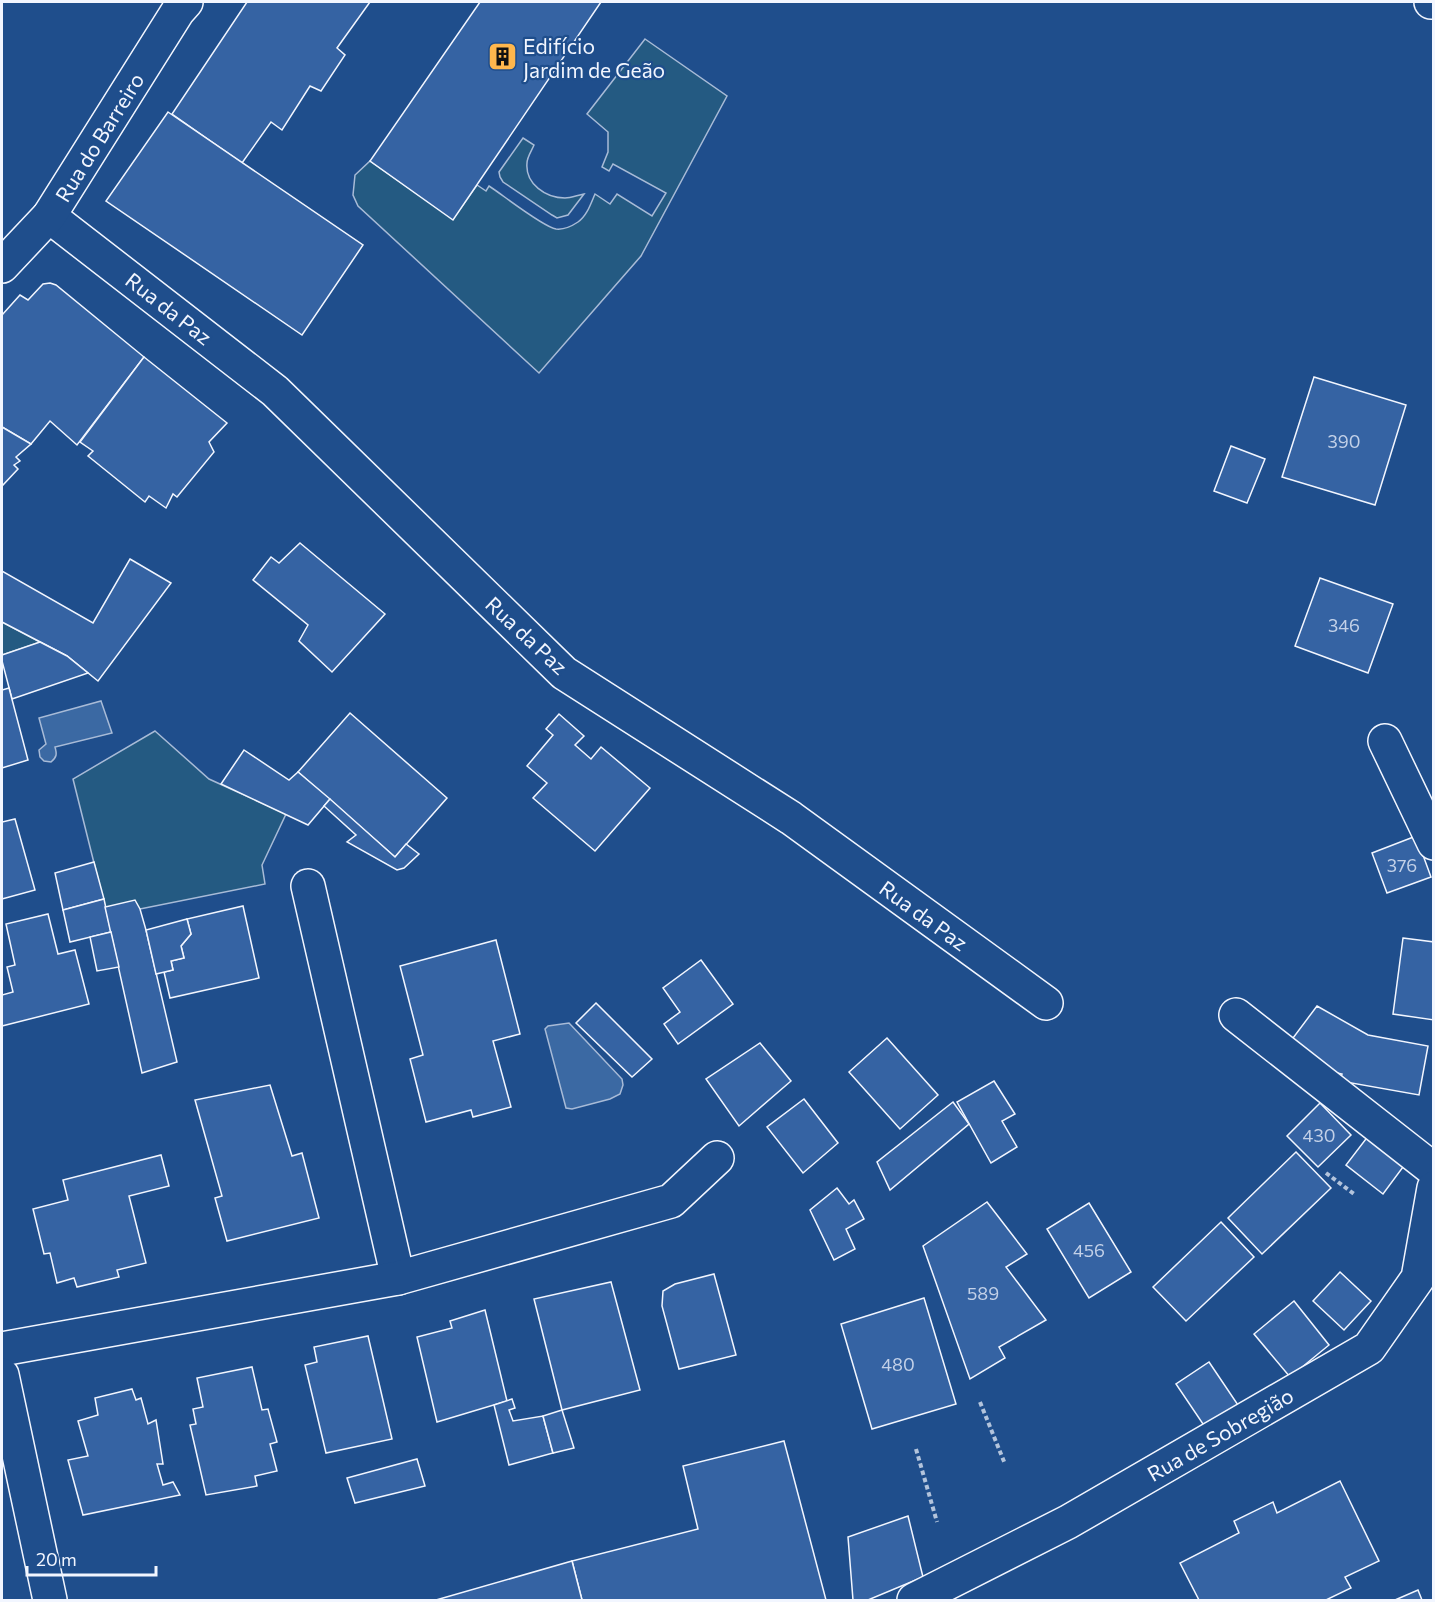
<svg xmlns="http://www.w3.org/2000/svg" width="1435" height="1602" font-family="Commissioner,sans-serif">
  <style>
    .green { fill: #245a82; stroke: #a8bbd7; stroke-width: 1.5 }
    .water { fill: #3b69a3; stroke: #a8bbd7; stroke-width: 1.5 }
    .building { fill: #3563a3; stroke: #f2f6ff; stroke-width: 1.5 }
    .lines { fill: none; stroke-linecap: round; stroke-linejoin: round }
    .minor-casing { stroke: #f2f6ff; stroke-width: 36 }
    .path { stroke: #b3c4dc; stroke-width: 4; stroke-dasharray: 4.5 3; stroke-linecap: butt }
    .minor { stroke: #1f4e8c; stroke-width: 33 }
    .labels { text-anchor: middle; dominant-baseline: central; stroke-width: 4.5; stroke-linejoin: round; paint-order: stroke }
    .number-label { font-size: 18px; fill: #c3d1e8 }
    .poi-label { font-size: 21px; fill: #f2f6ff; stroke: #1f4e8c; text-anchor: start }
    .street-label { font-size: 21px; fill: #f2f6ff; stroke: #1f4e8c }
  </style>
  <rect width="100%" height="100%" fill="#1f4e8c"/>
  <g class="green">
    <path d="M645,39l82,57 -86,160 -102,117 -181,-167 -5,-11 2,-20 15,-14 83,58 24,-34 9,6 3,-5c14,9 54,41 67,43 8,1 16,-3 22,-7 9,-6 13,-19 17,-28l15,10 7,-10 35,22 14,-23 -53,-29 -4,7 -7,-4 6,-15v-20l-21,-18z"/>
    <path d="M523,138l11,7c-2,5 -7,12 -7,18 -2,21 19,35 38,35 6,0 13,-3 19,-4l-16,21 -11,3 -5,-3 -49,-33 -3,-5 -1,-5z"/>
    <path d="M2,622l38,20 -38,13z"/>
    <path d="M155,731l54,48 77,35 -24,51 3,19 -125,25 -35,-2 -32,-128z"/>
  </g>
  <g class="water">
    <path d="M101,701l11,32 -57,14c2,7 2,10 -4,15l-7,-1 -4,-4 -1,-7 7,-6 -7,-26z"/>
    <path d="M569,1023l53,56 1,6 -3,9 -10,5 -38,10 -6,-1 -21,-79 3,-3z"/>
  </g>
  <g class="building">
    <path d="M247,2h123l-33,46 8,7 -24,36 -11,-5 -28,44 -11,-8 -29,41 -70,-49z"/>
    <path d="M480,2h121l-148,218 -83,-59z"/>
    <path d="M168,112l195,133 -61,90 -196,-134z"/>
    <path d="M50,283l6,2 88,72 -67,88 -27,-24 -19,23 -29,-17v-112l18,-20 8,5 15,-16z"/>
    <path d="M144,357l83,66 -18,19 5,10 -37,45 -4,-3 -7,14 -17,-12 -4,6 -57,-46 5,-5 -13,-9z"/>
    <path d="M1314,377l92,28 -31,100 -93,-28z"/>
    <path d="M2,427l29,17 -15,13 4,4 -6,4 4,4 -16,17z"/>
    <path d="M1231,446l34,13 -18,44 -33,-12z"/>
    <path d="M300,543l85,71 -53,58 -33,-31 9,-16 -55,-45 18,-23 8,6z"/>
    <path d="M130,559l41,24 -73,98 -31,-25 -65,-34v-51l91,52z"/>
    <path d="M1320,578l73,26 -25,69 -73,-27z"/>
    <path d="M40,642l27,14 21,17 -76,26 -10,-38v-6z"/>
    <path d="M9,688l19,72 -26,8v-78z"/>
    <path d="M350,713l97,85 -52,59 -97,-85z"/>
    <path d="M559,714l25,22 -9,9 16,14 10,-12 49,41 -55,63 -62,-53 14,-15 -20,-17 26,-31 -7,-6z"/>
    <path d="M244,750l45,30 9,-8 32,27 -22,26 -87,-41z"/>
    <path d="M330,799l65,58 11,-13 13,10 -15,14 -7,2 -50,-28 9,-7 -32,-29z"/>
    <path d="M15,819l20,71 -33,9v-77z"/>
    <path d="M1416,836l15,41 -44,16 -15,-40z"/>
    <path d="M94,862l10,37 -41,11 -8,-37z"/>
    <path d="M104,899l7,33 -41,10 -7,-32z"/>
    <path d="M135,900l5,9 6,21 31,132 -35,11 -37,-166z"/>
    <path d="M243,906l16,72 -89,20 -6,-26 9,-2 -2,-9 13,-3 -3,-12 10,-12 -4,-15z"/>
    <path d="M48,914l10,40 17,-4 14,54 -87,22v-31l11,-3 -6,-25 8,-2 -9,-41z"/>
    <path d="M187,919l4,15 -10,12 3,12 -13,3 2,9 -17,4 -10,-44z"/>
    <path d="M111,932l8,35 -22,4 -7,-34z"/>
    <path d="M1403,938l31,4v78l-41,-6z"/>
    <path d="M496,940l24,94 -27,7 18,66 -38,10 -2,-7 -45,12 -16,-63 13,-4 -23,-89z"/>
    <path d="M701,960l32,44 -55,40 -14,-20 16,-12 -17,-24z"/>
    <path d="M596,1003l56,56 -20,18 -56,-54z"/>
    <path d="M1317,1006l51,29 60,11 -9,49 -79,-14 2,-7 -18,-4 1,-6 -35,-22z"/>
    <path d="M887,1038l51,57 -38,34 -51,-57z"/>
    <path d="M760,1043l31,38 -52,45 -33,-47z"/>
    <path d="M994,1081l21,33 -13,7 15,26 -26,16 -34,-61z"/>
    <path d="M270,1085l22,71 10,-3 17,65 -92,23 -12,-43 7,-2 -27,-96z"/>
    <path d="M804,1099l34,44 -35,30 -36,-46z"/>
    <path d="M953,1102l16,22 -79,66 -13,-28z"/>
    <path d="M1320,1103l31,32 -33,32 -31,-31z"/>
    <path d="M1372,1131l37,28 -26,35 -37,-29z"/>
    <path d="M1296,1152l35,36 -69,66 -34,-36z"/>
    <path d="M161,1155l8,31 -40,10 17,67 -29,7 2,7 -42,10 -3,-9 -17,5 -7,-30 -6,1 -11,-45 35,-9 -5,-20z"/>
    <path d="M837,1188l12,16 5,-4 10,19 -18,10 9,20 -21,11 -24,-50z"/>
    <path d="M987,1202l40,52 -21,13 40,53 -47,27 6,11 -35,21 -47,-133z"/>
    <path d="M1089,1203l42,69 -42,26 -42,-69z"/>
    <path d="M1221,1222l33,35 -68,64 -33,-34z"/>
    <path d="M1340,1272l31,29 -27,29 -31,-29z"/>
    <path d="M714,1274l22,81 -57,14 -17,-63 1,-15 12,-7z"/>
    <path d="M611,1282l29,108 -78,20 -28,-111z"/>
    <path d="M924,1298l32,106 -84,25 -31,-105z"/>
    <path d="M1294,1301l35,44 -39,32 -36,-43z"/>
    <path d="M485,1310l22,91 -70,21 -20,-85 35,-9 -2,-7z"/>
    <path d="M368,1336l24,103 -66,14 -21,-88 12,-3 -3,-15z"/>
    <path d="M1209,1362l29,43 -33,22 -29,-43z"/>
    <path d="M252,1367l10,43 6,-1 9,33 -7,2 7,27 -22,5 2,10 -51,9 -16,-70 6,-1 -3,-15 10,-2 -6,-29z"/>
    <path d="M132,1389l4,11 5,-2 7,26 8,-4 7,44h-6l6,21 10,-3 7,13 -97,20 -15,-55 20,-4 -10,-35 20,-6 -3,-17z"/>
    <path d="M512,1399l3,9 -6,2 4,11 30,-5 10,37 -44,12 -15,-60z"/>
    <path d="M562,1410l12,38 -21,5 -10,-37z"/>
    <path d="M784,1441l42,159h-244l-10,-39 126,-32 -15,-63z"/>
    <path d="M417,1459l8,27 -70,17 -8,-25z"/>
    <path d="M1340,1481l39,80 -34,16 6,11 -25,12h-127l-19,-37 59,-30 -5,-12 39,-19 4,11z"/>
    <path d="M908,1516l15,61 -55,23h-15l-5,-63z"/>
    <path d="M572,1561l10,39h-146z"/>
    <path d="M1418,1590l4,10h-27z"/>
  </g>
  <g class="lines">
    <defs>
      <g id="minor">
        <path d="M1431,2h3"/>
        <path d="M49,216l226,175 289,282 227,145 255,185"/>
        <path d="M2,266l47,-50 129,-205 8,-9"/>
        <path d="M1385,741l49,102"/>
        <path d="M308,886l90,392"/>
        <path d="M1236,1015l198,155"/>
        <path d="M2,1349l396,-71 273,-77 46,-43"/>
        <path d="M2,1375l48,225"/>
        <path d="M914,1600l154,-78 301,-174 49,-70 16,-90"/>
      </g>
    </defs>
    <use href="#minor" class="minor-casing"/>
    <g class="path">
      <path d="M1326,1173l28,21"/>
      <path d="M980,1402l25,62"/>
      <path d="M916,1449l21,73"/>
    </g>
    <use href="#minor" class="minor"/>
  </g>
  <defs>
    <symbol id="building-square" viewBox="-11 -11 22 22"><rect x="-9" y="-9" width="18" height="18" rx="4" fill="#ffb74d" stroke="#1f4e8c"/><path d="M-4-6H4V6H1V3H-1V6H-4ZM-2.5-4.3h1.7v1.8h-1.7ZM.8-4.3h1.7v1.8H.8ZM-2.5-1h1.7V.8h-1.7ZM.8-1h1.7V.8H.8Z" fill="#111"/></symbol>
  </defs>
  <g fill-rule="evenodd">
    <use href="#building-square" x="486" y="40" width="33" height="33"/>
  </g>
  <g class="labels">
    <g class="number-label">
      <text x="1344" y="441">390</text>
      <text x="1344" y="625">346</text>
      <text x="1402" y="865">376</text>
      <text x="1319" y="1135">430</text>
      <text x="1089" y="1250">456</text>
      <text x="983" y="1293">589</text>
      <text x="898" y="1364">480</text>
    </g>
    <g class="poi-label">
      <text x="523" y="45">Edifício<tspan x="523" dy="24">Jardim de Geão</tspan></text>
    </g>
    <g class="street-label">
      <text transform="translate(99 137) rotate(-58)">Rua do Barreiro</text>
      <text transform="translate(169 308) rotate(38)">Rua da Paz</text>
      <text transform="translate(527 635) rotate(43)">Rua da Paz</text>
      <text transform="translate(924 915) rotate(36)">Rua da Paz</text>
      <text transform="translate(1220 1434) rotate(-30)">Rua de Sobregião</text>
    </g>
  </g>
  <rect width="1435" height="1602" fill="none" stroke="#f2f6ff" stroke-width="6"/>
  <path d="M27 1566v9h129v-9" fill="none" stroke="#f2f6ff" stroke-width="3"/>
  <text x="36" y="1566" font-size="18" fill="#f2f6ff" stroke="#1f4e8c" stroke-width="4.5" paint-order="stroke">20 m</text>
</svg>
